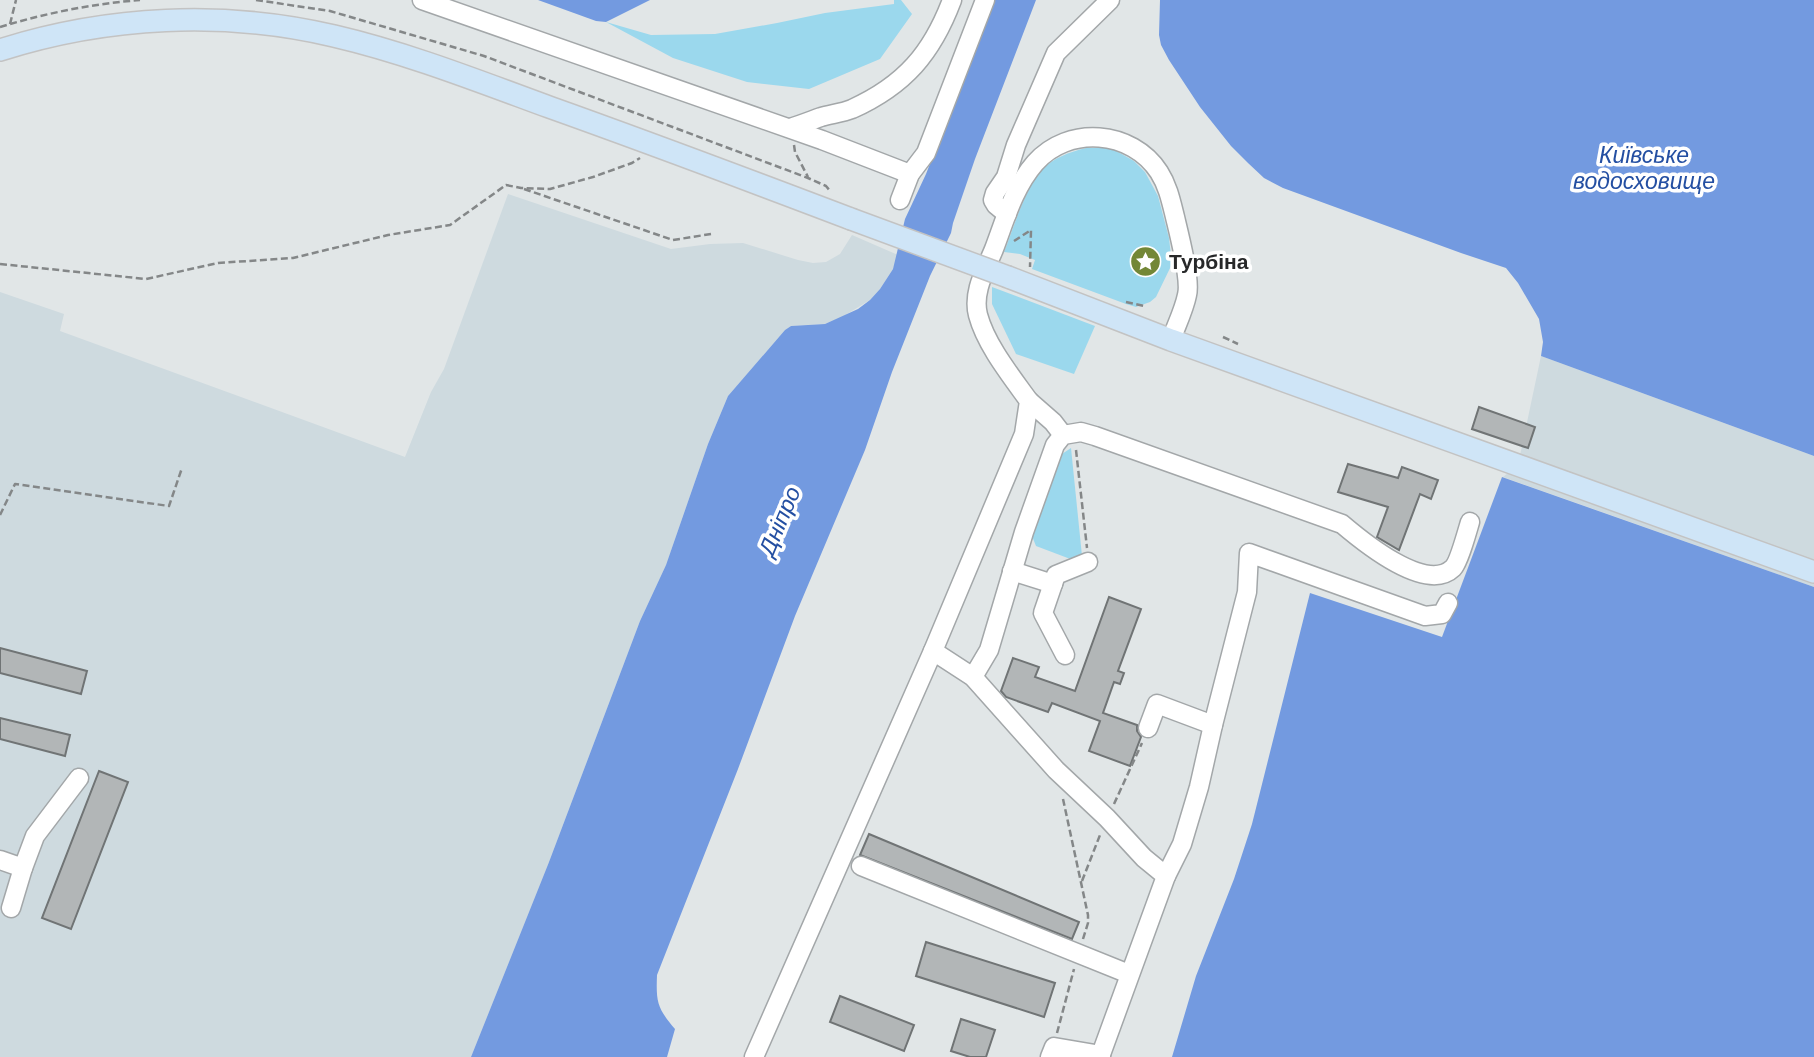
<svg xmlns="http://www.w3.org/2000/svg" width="1814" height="1057" font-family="'Work Sans',sans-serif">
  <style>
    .built { fill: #cedadf }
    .green { fill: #9bd8ed }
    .water { fill: #739ae0 }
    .building { fill: #b2b6b7; stroke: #707475; stroke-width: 2 }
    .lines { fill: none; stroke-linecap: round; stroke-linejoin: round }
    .minor-casing { stroke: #a3a7a9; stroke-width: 21 }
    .major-casing { stroke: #c3c3c3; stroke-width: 24 }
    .path { stroke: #848788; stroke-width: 2.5; stroke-dasharray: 7 3.5; stroke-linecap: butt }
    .minor { stroke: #fff; stroke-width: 18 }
    .major { stroke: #cfe5f7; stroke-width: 21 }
    .major-bridge-casing { stroke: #c3c3c3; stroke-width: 24; stroke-linecap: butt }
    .major-bridge { stroke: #cfe5f7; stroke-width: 21 }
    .labels { text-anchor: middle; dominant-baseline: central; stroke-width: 7; stroke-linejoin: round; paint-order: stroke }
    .poi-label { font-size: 21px; font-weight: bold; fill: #272829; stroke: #fff; text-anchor: start }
    .water-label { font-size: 23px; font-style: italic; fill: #244fa2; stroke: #fff }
  </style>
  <rect width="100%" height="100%" fill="#e1e6e7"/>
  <g class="built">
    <path d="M508,194l163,55 39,-5 33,-1 55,17 15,3 13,-1 14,-8 12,-19 46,20 -5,14 -13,20 -10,11 -28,17 -17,7 -34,2 -6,4 -57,66 -20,48 -42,121 -26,56 -91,241 -78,195h-471v-765l64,22 -4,17 345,126 26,-65 13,-23z"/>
    <path d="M1541,356l273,100v131l-311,-110 15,-12z"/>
  </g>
  <g class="green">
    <path d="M894,0h7l11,14 -32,45 -71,30 -62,-7 -74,-24 -67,-36 45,13 64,-1 62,-11 48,-10 69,-9z"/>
    <path d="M1086,148h25l23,13 11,11 13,24 11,42 3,26 -16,33 -6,5 -14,5 -10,-3 -94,-35 3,-9 -15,-6 -16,-2c10,-25 20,-61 37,-81 11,-13 29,-19 45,-23z"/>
    <path d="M992,287l103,39 -21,48 -58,-20 -24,-50z"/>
    <path d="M1071,448l11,108 -9,4 -37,-14 -4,-10 27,-80z"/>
  </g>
  <g class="water">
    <path d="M538,0h112l-44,22 -10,-1z"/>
    <path d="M994,0h42l-61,159 -22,64 -2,10 -21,43 -38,96 -27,78 -70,166 -57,153 -81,206c-1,27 0,33 18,54l-8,28h-196l78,-195 91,-241 26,-56 42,-121 20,-48 57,-66 6,-4 34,-2 33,-15 12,-9 10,-11 13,-20 12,-50 21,-45z"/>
    <path d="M1160,0h654v456l-273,-100 2,-14 -4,-23 -21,-36 -12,-15 -45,-15 -178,-65 -19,-10 -16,-15 -17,-17 -31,-39 -31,-47 -8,-15 -2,-10z"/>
    <path d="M1502,477l312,110v470h-642l24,-81 38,-97 18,-55 58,-231 132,44z"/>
  </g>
  <g class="building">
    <path d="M1479,407l56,20 -7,21 -56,-19z"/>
    <path d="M1348,464l50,14 4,-11 36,13 -7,19 -11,-5 -21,56 -22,-13 11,-30 -50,-15z"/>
    <path d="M1109,597l32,12 -23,62 6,2 -4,11 -6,-2 -11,31 34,12v6l4,6 -11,29 -41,-15 11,-30 -48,-18 -4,9 -42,-15 -5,-6 12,-33 26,9 -4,10 40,14z"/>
    <path d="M0,648l87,23 -6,23 -81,-21z"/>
    <path d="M0,718l70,17 -5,21 -65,-17z"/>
    <path d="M99,771l29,11 -57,147 -29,-11z"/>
    <path d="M869,834l210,88 -7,17 -212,-84z"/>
    <path d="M926,942l129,41 -11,34 -128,-41z"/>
    <path d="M840,996l74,29 -10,26 -74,-29z"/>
    <path d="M961,1019l34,11 -9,27h-16l-19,-6z"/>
  </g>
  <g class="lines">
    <defs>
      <g id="minor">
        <path d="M422,0l400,140 88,34"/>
        <path d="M790,128c10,-3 20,-7 31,-11 10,-3 21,-4 31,-8 53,-24 80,-56 100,-109"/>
        <path d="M900,200l10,-26 16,-21 59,-153"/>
        <path d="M1007,214l-11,-9 -3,-5 2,-7 11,-16 10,-32 40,-92 54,-53"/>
        <path d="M1029,401l24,21 10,13"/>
        <path d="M1012,571l41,13"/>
        <path d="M933,651l40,26 83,93 51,48 37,40 22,18 -66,181"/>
        <path d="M1065,655l-22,-42 13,-38 32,-13"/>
        <path d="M973,677l16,-27 35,-118 31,-87 8,-10 18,-3 14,4 247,88c20,17 84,70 111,44 6,-6 14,-36 17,-46"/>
        <path d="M1148,728l9,-24 56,21"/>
        <path d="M0,860l23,8 12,-32 44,-58"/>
        <path d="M861,866l268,108"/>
        <path d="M1166,876l16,-32 17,-57 14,-62 34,-133 2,-39 176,63 17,-2 6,-11"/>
        <path d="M11,908l12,-40"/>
        <path d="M754,1057l179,-406 91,-217 5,-33c-18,-25 -43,-56 -51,-86 -6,-23 8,-46 16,-66 11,-29 20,-62 41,-86 33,-38 97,-33 124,9 9,14 12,29 16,45 4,17 16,63 12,78 -3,15 -11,31 -16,45"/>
        <path d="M1050,1057l4,-10 47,8"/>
      </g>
      <g id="major">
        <path d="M0,50c107,-34 224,-40 334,-14 73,17 144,45 215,71 101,36 202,74 302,112"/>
        <path d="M1008,277l163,63 643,232"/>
      </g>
    </defs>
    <use href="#minor" class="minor-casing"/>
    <use href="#major" class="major-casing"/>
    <g class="path">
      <path d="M256,0l74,11 154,45 324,122 18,8 5,6"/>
      <path d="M10,24l6,-24"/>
      <path d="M0,27c46,-14 92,-23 140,-27"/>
      <path d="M794,145l1,7 13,25"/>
      <path d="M524,189l149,51 38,-6"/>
      <path d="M1014,241l17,-11 -1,37"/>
      <path d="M0,264l146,15 72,-16 75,-5 95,-23 62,-10 56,-40 15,3 29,1 43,-12 39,-14 8,-5"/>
      <path d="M1126,302l18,4"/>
      <path d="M1223,337l15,7"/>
      <path d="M1076,450l11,98"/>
      <path d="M0,515l15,-31 154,22 13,-38"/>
      <path d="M1063,799l25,116v8l-5,16"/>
      <path d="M1114,804l28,-61"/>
      <path d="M1082,881l18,-46"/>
      <path d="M1057,1033l17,-64"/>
    </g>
    <use href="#minor" class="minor"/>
    <use href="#major" class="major"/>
    <defs>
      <path id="major-bridge" d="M851,219l157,58"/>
    </defs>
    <use href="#major-bridge" class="major-bridge-casing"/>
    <use href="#major-bridge" class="major-bridge"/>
  </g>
  <defs>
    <symbol id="sight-disc" viewBox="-11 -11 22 22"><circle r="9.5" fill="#738737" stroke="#fff"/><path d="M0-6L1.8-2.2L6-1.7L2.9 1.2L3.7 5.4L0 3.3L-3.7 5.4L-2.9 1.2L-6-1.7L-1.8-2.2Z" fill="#fff"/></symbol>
  </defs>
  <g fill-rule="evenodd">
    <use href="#sight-disc" x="1128" y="244" width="35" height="35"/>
  </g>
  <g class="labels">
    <g class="poi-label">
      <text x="1169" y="261">Турбіна</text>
    </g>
    <g class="water-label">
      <text x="1644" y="155">Київське<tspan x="1644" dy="26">водосховище</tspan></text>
      <text transform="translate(780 521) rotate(-67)">Дніпро</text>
    </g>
  </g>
</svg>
